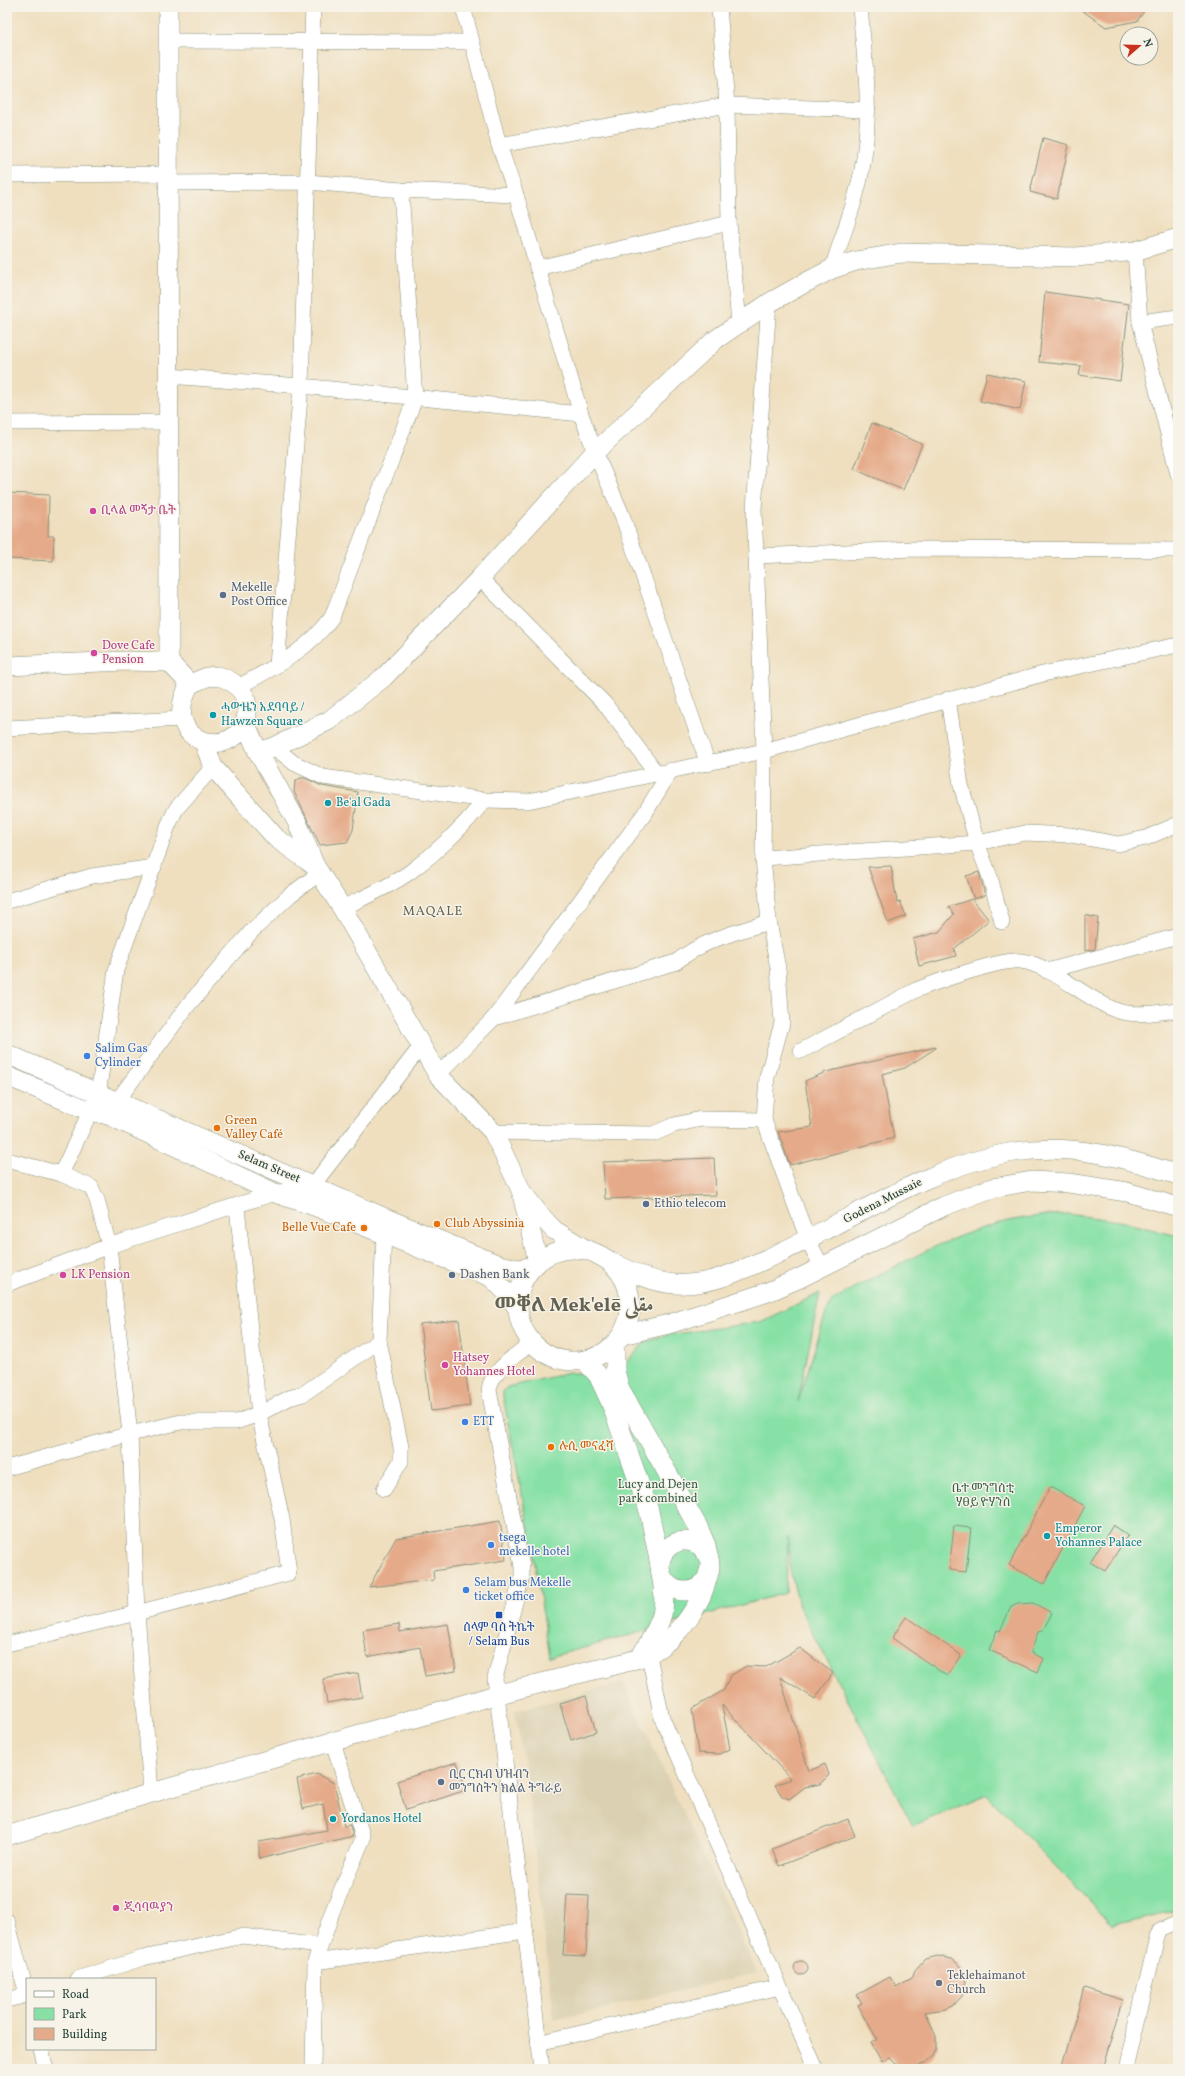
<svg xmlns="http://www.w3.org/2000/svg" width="1185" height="2076" font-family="Vollkorn,Amiri,'Noto Serif Ethiopic',serif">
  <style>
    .built { fill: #dbd1b2 }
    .green { fill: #87e1a6; stroke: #538f6d }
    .building { fill: #e5aa89 }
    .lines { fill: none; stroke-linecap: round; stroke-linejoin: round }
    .minor-casing { stroke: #878e7a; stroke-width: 16 }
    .tertiary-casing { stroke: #878e7a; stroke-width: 20 }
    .minor { stroke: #fff; stroke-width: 15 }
    .tertiary { stroke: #fff; stroke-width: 19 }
    .hotel-dot { fill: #d1479c; stroke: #f7f3e8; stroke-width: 1.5 }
    .service-dot { fill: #5c6f8a; stroke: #f7f3e8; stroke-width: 1.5 }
    .culture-dot { fill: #0f9aa8; stroke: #f7f3e8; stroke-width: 1.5 }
    .shop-dot { fill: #3f7fe0; stroke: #f7f3e8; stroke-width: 1.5 }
    .food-dot { fill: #e8710a; stroke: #f7f3e8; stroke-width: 1.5 }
    .transit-dot { fill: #1a4fb4; stroke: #f7f3e8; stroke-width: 1.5 }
    .worship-dot { fill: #6b7280; stroke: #f7f3e8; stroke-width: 1.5 }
    .labels { text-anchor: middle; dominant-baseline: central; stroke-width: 3; stroke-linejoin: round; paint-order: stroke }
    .hotel-label { font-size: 12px; fill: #b23c85; stroke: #f7f3e8; text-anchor: start }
    .service-label { font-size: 12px; fill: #4e5e75; stroke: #f7f3e8; text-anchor: start }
    .culture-label { font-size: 12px; fill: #0d838f; stroke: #f7f3e8; text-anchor: start }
    .shop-label { font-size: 12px; fill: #366cbe; stroke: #f7f3e8; text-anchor: start }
    .food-label { font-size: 12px; fill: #c56008; stroke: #f7f3e8; text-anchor: start }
    .street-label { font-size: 12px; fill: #1f3d34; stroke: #f7f3e8 }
    .park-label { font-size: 12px; fill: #345e4b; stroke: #f7f3e8 }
    .transit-label { font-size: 12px; fill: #164399; stroke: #f7f3e8 }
    .worship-label { font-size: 12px; fill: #5b616d; stroke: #f7f3e8; text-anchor: start }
    .neighbourhood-label { font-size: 13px; letter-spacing: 1px; fill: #646352; stroke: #f7f3e8 }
    .town-label { font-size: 20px; font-weight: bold; fill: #646352; stroke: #f7f3e8 }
  </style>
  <rect width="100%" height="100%" fill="#f7f3e8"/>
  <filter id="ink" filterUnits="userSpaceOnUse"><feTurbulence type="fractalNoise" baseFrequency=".025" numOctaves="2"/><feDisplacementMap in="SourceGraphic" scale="8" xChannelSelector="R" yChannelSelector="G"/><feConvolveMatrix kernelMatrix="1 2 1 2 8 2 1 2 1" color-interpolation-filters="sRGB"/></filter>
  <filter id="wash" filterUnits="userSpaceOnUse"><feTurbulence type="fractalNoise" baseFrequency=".012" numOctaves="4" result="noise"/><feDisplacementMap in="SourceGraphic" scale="16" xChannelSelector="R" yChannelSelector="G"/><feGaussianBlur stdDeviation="0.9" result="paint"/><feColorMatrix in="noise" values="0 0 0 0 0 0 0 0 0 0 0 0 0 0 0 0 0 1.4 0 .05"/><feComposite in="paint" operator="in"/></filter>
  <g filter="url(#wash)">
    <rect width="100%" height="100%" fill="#efdfbf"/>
    <path class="built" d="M623,1682l134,291 -203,47 -26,-231 -13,-78z"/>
    <path class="green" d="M1068,1214l51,7 59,15v674l-66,15 -125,-130 -74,31 -114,-220 -9,-37 -2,-32 -2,56 -236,64 -18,-111 -29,-149v-5l4,-5 62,-14h10l5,3 14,-1 27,-11 20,-22 22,-7 93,-13 60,-29 -22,109 28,-89 7,-13c21,-13 43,-24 65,-35 58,-30 103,-49 170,-51z"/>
    <g id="blocks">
      <g class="building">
        <path d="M1077,7h70l-10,14 -31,6z"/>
        <path d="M1043,138l26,7 -12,54 -27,-7z"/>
        <path d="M1045,292l84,12 -9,77 -41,-6 2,-9 -42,-4z"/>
        <path d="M987,373l39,8 -6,29 -40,-9z"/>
        <path d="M872,423l50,21 -19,46 -49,-21z"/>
        <path d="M7,493l42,2 -1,41h6l-1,25 -46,-2z"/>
        <path d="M300,778h5l17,8 36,6 -5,38 -6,12 -27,3 -26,-53 1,-10z"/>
        <path d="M891,866l6,36 3,-1 6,15 -18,7 -20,-56z"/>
        <path d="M979,872l6,23 -11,4 -8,-23z"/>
        <path d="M972,899l17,21 -35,29 2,7 -37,10 -6,-27 26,-7 15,-18 -6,-7z"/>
        <path d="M1085,915l13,3 -3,31 -10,2z"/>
        <path d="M936,1047v1l-31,20 -23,6 12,64 -104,27 -12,-33 34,-5 -7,-46 21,-9z"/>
        <path d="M714,1158l2,37 -111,4 -2,-37z"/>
        <path d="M459,1320l11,86 -39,5 -11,-87z"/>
        <path d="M1050,1487l35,19 -41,78 -35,-19z"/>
        <path d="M500,1521l6,39 -73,11 1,9 -65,7 27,-49z"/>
        <path d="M1113,1525l15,10 -23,36 -15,-9z"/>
        <path d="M954,1526l17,2 -5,44 -17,-2z"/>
        <path d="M1033,1603l19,10 -9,17 -5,2 -7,20 13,7 -6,13 -49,-22 8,-20 3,1 11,-24 7,-3z"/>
        <path d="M906,1617l55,38 -14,21 -55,-38z"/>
        <path d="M399,1624l1,8 48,-8 8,47 -31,5 -5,-29 -53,10 -4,-27z"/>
        <path d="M800,1648l33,25 -18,26 -35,-22 29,94 16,-7 4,11 -9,9 -15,3 -16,12 -7,-3 -7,-11 16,-6 -69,-74 8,44 -11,5 -21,-1 -6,-44 32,-19 6,-14 16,-10 20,1z"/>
        <path d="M358,1673l4,24 -35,6 -4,-24z"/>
        <path d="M586,1696l10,36 -25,8 -11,-36z"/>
        <path d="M457,1762l9,28 -60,20 -9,-29z"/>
        <path d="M317,1774l17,9 10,43 6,-1 3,11 -94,23v-17l68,-12 -4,-26 -20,5 -6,-30z"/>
        <path d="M848,1819l7,17 -76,30 -7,-17z"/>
        <path d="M567,1895l22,1 -3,60 -23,-1z"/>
        <path d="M938,1956l14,3 5,4 5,6 4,13 -4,14 -9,10 -7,3 -21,3 11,23v15l-4,8 -6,5 -15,5 -15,-5 -6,-6 -8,5 -11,-19 6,-4 -19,-34 4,-2 -5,-8 33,-18 6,10 16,-9 3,-8 10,-11z"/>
        <circle cx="801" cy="1968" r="7"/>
        <path d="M1084,1988l39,12 -20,69h-42z"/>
      </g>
    </g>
  </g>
  <g filter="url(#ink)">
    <use href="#blocks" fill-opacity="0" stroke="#878e7a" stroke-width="1"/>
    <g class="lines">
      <defs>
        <g id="minor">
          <path d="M463,7l36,138 17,50 65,219 14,38 27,63 86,249"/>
          <path d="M719,7l8,98 2,118 10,99"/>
          <path d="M168,41l303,1"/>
          <path d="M499,145l228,-40 141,5"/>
          <path d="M7,175l162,-1"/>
          <path d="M169,183l139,-1 93,8 115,5"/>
          <path d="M1135,251l5,71 38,152"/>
          <path d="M537,268l192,-45"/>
          <path d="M832,269c12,-39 29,-79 33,-120 6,-47 -1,-95 -5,-142"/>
          <path d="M769,303l-15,206 10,242 -1,107 6,64 9,46 4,55 -15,54 -3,43 44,120 14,27"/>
          <path d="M1140,322l38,-5"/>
          <path d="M169,376l132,10 280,28"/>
          <path d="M7,423l162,-1"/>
          <path d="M756,556l156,-7 266,1"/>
          <path d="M480,578l125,126 52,70"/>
          <path d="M277,665l24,-279 12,-379"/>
          <path d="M238,687c35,-19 71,-37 94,-70l83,-219 -14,-208"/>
          <path d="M948,699l13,86 16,58 13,34 12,45"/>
          <path d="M7,728l175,-9"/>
          <path d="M274,747l20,16 29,14 162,23 43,1 236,-50 279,-77 135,-29"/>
          <path d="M763,858l214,-15 48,-10 46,2 47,9 28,-6 32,-14"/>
          <path d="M7,901l85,-25 62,-9"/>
          <path d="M342,908c23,-11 47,-21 68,-36 27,-20 54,-46 75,-72"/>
          <path d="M1047,971l131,-35"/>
          <path d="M494,1018l182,-56c27,-22 60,-30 93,-40"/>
          <path d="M801,1051l115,-61c20,-8 87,-32 105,-29 31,4 67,40 97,50 19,6 41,1 60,-1"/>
          <path d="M438,1075l56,-57 151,-205 26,-43"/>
          <path d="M111,1109l78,-105 62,-72 39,-37 30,-22"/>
          <path d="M493,1132l160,2 21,-9 27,-6 63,1"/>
          <path d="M7,1160l54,14 30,13 6,13 12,46 21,188 7,179 14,179"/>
          <path d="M61,1174l37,-79 18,-125 52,-144 8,-17 37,-42"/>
          <path d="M7,1284l102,-38 166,-53 38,-8 109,-140"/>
          <path d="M532,1342c-15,13 -41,28 -43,48l33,177v9l-27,102 47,391"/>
          <path d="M7,1468l123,-34 51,-12h55l23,-8 30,-16 14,-4 76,-53"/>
          <path d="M384,1489l17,-28v-14l-22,-106 5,-107 3,-8"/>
          <path d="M7,1644l130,-31 152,-40 -7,-54 -23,-105 -22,-207"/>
          <path d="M647,1646l15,72 154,351"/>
          <path d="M7,1921l20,73"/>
          <path d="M315,1962l210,-31"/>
          <path d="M77,1979l66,-21 100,-22 76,10"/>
          <path d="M7,2000l20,-5"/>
          <path d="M538,2043l242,-56"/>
          <path d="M41,2049l5,20"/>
          <path d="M313,2069l2,-107 18,-52 30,-72 -30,-96"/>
          <path d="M1126,2069l31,-132 3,-7 18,-8"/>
        </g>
        <g id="tertiary">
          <path d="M168,7l1,655 21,22"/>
          <path d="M7,666l119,-5 43,1"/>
          <path d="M218,676c14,4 27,13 29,29 5,59 -94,46 -57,-21l17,-7z"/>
          <path d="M245,722l13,30 39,70 18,44 27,42 96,167 55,57 28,58 17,72"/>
          <path d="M204,742l9,25 63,71 39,28"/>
          <path d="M258,752l16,-5 56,-27 54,-43 96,-99 115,-126 120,-112 54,-37 34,-19 29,-15 24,-8 45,-8 175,4 59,-6 43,-13"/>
          <path d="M7,1054l383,166 109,45 20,4 15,-3"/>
          <path d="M7,1076l83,35 18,4 167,78 39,13 177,71 17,17 10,15"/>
          <path d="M525,1196l15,19 14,15 33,20"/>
          <circle cx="574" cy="1305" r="56"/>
          <path d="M598,1255c25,12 50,28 78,29 34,2 66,-14 97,-28 79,-36 154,-90 241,-104 59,-9 109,5 164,23"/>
          <path d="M622,1335l47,-11 99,-32 32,-14 144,-72 48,-18 40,-7 37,2 58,9 51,15"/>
          <path d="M615,1344v27l5,18 78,138 8,18 2,12"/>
          <path d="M584,1360l14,15 13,28 38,108 11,54"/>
          <circle cx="685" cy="1566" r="25"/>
          <path d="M641,1656c19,-33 28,-42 20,-82"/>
          <path d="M7,1836c158,-49 318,-91 478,-138 36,-10 72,-19 109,-28 18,-4 38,-8 55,-16 30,-16 54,-50 60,-83"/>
        </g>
      </defs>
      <use href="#minor" class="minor-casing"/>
      <use href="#tertiary" class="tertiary-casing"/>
      <use href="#minor" class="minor"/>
      <use href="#tertiary" class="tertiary"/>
    </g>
  </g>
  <g class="hotel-dot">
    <circle cx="93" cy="511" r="4"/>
    <circle cx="94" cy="653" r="4"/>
    <circle cx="63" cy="1275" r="4"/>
    <circle cx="445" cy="1365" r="4"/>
    <circle cx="116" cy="1908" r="4"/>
  </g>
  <g class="service-dot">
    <circle cx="223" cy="595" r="4"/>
    <circle cx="646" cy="1204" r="4"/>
    <circle cx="452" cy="1275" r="4"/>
    <circle cx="441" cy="1782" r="4"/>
  </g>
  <g class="culture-dot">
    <circle cx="213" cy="715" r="4"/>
    <circle cx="328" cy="803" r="4"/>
    <circle cx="1047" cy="1536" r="4"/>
    <circle cx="333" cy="1819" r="4"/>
  </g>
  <g class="shop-dot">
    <circle cx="87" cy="1056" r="4"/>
    <circle cx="465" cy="1422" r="4"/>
    <circle cx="491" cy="1545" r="4"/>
    <circle cx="466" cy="1590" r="4"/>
  </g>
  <g class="food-dot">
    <circle cx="217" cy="1128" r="4"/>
    <circle cx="437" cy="1224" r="4"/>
    <circle cx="364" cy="1228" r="4"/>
    <circle cx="551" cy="1447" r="4"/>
  </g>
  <rect class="transit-dot" x="495" y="1611" width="8" height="8" rx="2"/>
  <circle class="worship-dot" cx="939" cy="1983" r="4"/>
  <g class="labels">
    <g class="hotel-label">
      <text x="101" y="511">ቢላል መኝታ ቤት</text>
      <text x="102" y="646">Dove Cafe<tspan x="102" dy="14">Pension</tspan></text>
      <text x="71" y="1275">LK Pension</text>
      <text x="453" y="1358">Hatsey<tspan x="453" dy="14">Yohannes Hotel</tspan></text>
      <text x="124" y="1908">ጂሳባዉያን</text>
    </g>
    <g class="service-label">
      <text x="231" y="588">Mekelle<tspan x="231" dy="14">Post Office</tspan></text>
      <text x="654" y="1204">Ethio telecom</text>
      <text x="460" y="1275">Dashen Bank</text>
      <text x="449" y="1775">ቢር ርክብ ህዝብን<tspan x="449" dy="14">መንግስትን ክልል ትግራይ</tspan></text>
    </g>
    <g class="culture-label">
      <text x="221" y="708">ሓውዜን አደባባይ /<tspan x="221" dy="14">Hawzen Square</tspan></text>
      <text x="336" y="803">Be'al Gada</text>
      <text x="1055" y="1529">Emperor<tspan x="1055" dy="14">Yohannes Palace</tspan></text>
      <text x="341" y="1819">Yordanos Hotel</text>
    </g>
    <g class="shop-label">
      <text x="95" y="1049">Salim Gas<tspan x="95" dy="14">Cylinder</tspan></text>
      <text x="473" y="1422">ETT</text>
      <text x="499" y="1538">tsega<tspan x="499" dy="14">mekelle hotel</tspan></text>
      <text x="474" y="1583">Selam bus Mekelle<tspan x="474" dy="14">ticket office</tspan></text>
    </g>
    <g class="food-label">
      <text x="225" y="1121">Green<tspan x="225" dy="14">Valley Café</tspan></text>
      <text x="445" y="1224">Club Abyssinia</text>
      <text x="356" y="1228" text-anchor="end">Belle Vue Cafe</text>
      <text x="559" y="1447">ሉሲ መናፈሻ</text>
    </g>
    <g class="street-label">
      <text transform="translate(269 1167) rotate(23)">Selam Street</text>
      <text transform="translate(883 1201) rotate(-27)">Godena Mussaie</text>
    </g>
    <g class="park-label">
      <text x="658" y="1485">Lucy and Dejen<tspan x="658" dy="14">park combined</tspan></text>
      <text x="983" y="1489">ቤተ መንግስቲ<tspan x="983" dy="14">ሃፀይ ዮሃንስ</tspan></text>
    </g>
    <g class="transit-label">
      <text x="499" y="1628">ሰላም ባስ ትኬት<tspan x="499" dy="14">/ Selam Bus</tspan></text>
    </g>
    <g class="worship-label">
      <text x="947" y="1976">Teklehaimanot<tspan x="947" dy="14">Church</tspan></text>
    </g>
    <g class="neighbourhood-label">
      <text x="433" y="912">MAQALE</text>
    </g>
    <g class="town-label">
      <text x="574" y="1306">መቐለ Mek'elē مقلى</text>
    </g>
  </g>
  <rect width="1185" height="2076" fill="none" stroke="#f7f3e8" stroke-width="24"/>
  <rect x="26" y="1978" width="130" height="72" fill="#f7f3e8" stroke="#a1aaa0"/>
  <rect x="34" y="1991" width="20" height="6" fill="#ffffff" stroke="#a1aaa0"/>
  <text x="62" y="1998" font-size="12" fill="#1f3d34">Road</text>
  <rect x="34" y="2008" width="20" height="12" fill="#87e1a6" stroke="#a1aaa0"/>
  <text x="62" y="2018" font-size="12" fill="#1f3d34">Park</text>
  <rect x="34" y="2028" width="20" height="12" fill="#e5aa89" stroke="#a1aaa0"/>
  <text x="62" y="2038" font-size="12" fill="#1f3d34">Building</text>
  <g transform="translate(1139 46) rotate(70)"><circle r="19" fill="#f7f3e8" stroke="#a1aaa0"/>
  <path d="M0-3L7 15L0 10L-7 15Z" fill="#c8321e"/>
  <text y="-6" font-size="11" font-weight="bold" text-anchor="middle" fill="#1f3d34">N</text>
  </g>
</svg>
